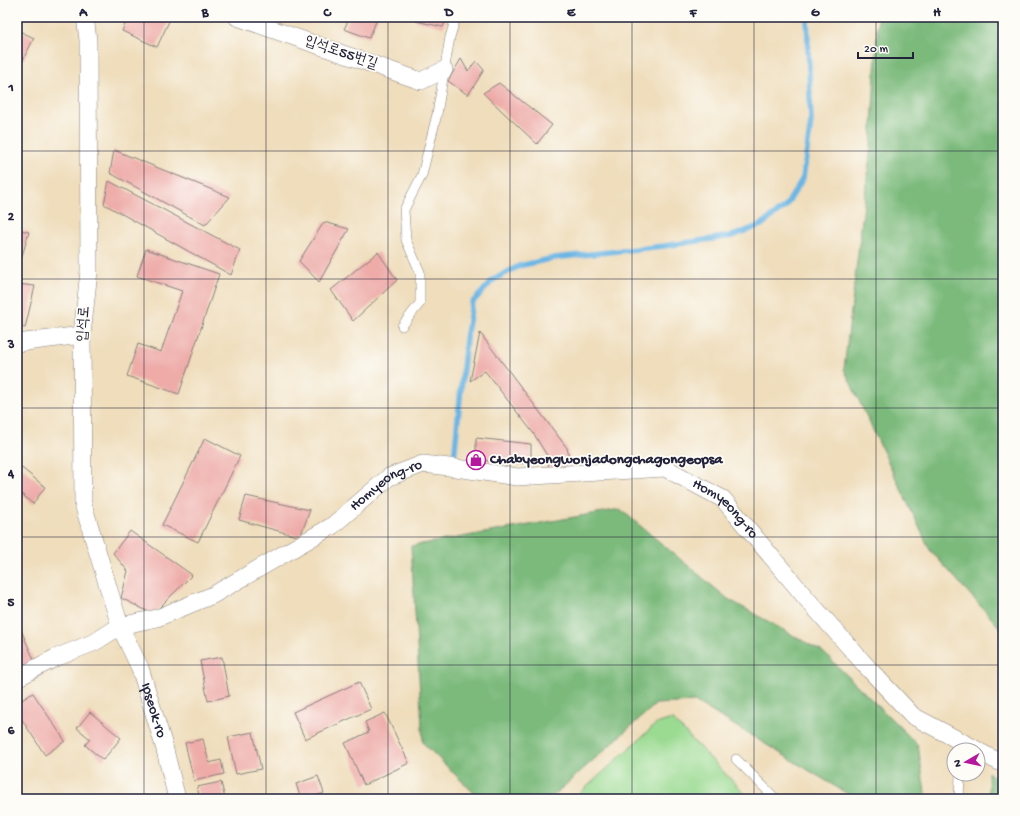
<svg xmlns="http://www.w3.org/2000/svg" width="1020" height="816" font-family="'Gochi Hand','Poor Story',sans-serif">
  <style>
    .green { fill: #9ada91; stroke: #5e7e66 }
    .forest { fill: #7bba7b; stroke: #4e6e5b }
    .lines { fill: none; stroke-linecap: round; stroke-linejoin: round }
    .stream { stroke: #6cb6e4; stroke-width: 5.5 }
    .building { fill: #eeaba8 }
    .service-casing { stroke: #88807b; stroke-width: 10 }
    .minor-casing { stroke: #88807b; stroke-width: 18 }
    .service { stroke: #fff; stroke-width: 9 }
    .minor { stroke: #fff; stroke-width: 17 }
    .grid { fill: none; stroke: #22223b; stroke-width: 1; stroke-opacity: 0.55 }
    .labels { text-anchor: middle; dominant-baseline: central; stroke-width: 3.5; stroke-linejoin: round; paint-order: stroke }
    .street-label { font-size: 15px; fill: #22223b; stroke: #fdfcf7 }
    .poi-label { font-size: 15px; font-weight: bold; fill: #22223b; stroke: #fdfcf7; text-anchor: start }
    .neatline { fill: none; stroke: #22223b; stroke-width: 1.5 }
    .grid-label { font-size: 13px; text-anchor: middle; font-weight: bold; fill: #22223b }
  </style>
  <rect width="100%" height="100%" fill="#fdfcf7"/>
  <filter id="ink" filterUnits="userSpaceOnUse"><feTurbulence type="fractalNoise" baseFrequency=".025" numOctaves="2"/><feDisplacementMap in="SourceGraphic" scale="8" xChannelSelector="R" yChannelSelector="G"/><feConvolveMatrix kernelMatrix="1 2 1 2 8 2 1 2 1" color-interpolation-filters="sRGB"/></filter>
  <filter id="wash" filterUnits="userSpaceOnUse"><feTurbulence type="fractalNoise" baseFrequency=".012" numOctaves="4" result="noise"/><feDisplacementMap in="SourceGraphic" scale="16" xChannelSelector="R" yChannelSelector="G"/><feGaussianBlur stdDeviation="0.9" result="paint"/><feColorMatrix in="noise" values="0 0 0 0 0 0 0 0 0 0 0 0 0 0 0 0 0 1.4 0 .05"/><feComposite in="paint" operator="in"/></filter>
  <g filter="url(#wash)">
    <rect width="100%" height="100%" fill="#efddbb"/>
    <path class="green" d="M672,719l78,80h-166l-5,-5 77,-70z"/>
    <g class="forest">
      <path d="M878,17h125v614l-73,-81 -86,-181 27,-223z"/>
      <path d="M620,509l108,90 95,53 95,93 8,54h-70l-160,-97 -40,2 -103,92 2,3h-75l-57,-56 -12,-197z"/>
      <path d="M988,772l15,13v14h-14z"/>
    </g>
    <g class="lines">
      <path class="stream" d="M454,459l12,-120 6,-36 21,-23 26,-14 35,-8 110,-12 68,-10 29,-11 25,-19 17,-28 8,-56 -4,-105"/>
    </g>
    <g id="blocks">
      <g class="building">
        <path d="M128,17h43l-14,30 -35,-16z"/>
        <path d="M350,17h28l-9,21 -25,-9z"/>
        <path d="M417,17h30l-4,10 -27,-6z"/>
        <path d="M17,30l17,8 -14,28 -3,-2z"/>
        <path d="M461,59l7,12 8,-10 8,9 -16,25 -20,-14z"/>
        <path d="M499,83l53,42 -15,19 -54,-51z"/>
        <path d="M114,150l116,47 -25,28 -95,-52z"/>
        <path d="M109,181l131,69 -9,25 -127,-71z"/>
        <path d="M324,222l25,7 -30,53 -20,-21z"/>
        <path d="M17,229l12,3 -11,38h-1z"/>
        <path d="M146,249l73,25 -40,120 -52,-18 11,-32 23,8 21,-61 -45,-15z"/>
        <path d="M378,252l19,28 -44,41 -22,-31z"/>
        <path d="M17,284l18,2 -10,42 -8,-2z"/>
        <path d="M480,333l87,115 3,13 -23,14 2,-16 -15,-25 -49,-63 -15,10z"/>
        <path d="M205,438l35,18 -42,86 -36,-17z"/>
        <path d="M476,438l55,6v20l-55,-4z"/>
        <path d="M17,464l28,23 -12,17 -16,-14z"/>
        <path d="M246,496l64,14 -10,27 -61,-17z"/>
        <path d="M130,531l62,44 -39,39 -32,-16 7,-27 -15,-18z"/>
        <path d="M17,621l18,41 -18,8z"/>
        <path d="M222,657l7,39 -21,5 -8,-40z"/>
        <path d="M359,682l12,27 -66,30 -12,-27z"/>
        <path d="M33,693l32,48 -20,14 -28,-43v-9z"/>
        <path d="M90,712l31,26 -18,22 -18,-15 5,-6 -13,-11z"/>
        <path d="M385,713l24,50 -45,22 -19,-42 24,-11 -4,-10z"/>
        <path d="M253,732l8,37 -25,5 -8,-37z"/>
        <path d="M203,739l6,24 12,-3 3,14 -30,7 -9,-38z"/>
        <path d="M318,776l6,17 -18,6h-5l-5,-15z"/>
        <path d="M221,782l4,17h-25l-3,-12z"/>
      </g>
    </g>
  </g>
  <g filter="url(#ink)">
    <use href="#blocks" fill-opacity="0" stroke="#88807b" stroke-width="1"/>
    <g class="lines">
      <defs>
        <g id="service">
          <path d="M402,326l18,-23v-31l-14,-32 -2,-30 18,-35 15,-61 13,-77 6,-20"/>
          <path d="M736,759l40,40"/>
          <path d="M959,799l1,-25"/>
        </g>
        <g id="minor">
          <path id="s1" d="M85,17l3,23 1,231 -7,64 1,169 37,122 20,42 24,78 13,53"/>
          <path d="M237,17l184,64 23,-11"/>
          <path d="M17,343l65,-8"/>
          <path id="s2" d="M17,678l38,-20 40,-16 25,-16 37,-8 56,-23 119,-69 57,-49 34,-13 26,3 68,10 148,-9 58,31 83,99 62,70 45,48 64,34"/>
          <path d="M978,751l25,13"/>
        </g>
      </defs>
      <use href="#service" class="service-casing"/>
      <use href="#minor" class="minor-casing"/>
      <use href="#service" class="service"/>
      <use href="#minor" class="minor"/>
    </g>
  </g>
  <path class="grid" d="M144,17v782M266,17v782M388,17v782M510,17v782M632,17v782M754,17v782M876,17v782M17,151h986M17,279h986M17,408h986M17,537h986M17,665h986"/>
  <defs>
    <symbol id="shop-ring" viewBox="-11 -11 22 22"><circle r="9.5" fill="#fdfcf7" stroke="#b5179e" stroke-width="1.5"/><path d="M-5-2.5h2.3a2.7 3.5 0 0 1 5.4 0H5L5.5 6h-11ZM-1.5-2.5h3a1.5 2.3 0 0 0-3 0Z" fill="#b5179e"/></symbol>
  </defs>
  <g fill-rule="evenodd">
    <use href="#shop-ring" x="465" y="449" width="22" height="22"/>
  </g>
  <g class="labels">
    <g class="street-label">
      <text transform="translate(341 53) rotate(19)">입석로55번길</text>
      <text transform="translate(84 324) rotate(-86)">입석로</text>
      <text stroke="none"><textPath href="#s2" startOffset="420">Homyeong-ro</textPath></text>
      <text stroke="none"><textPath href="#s2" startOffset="780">Homyeong-ro</textPath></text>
      <text stroke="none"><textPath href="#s1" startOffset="706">Ipseok-ro</textPath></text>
    </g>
    <g class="poi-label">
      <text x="490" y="460">Chabyeongwonjadongchagongeopsa</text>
    </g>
  </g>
  <rect width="1020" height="816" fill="none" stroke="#fdfcf7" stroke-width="44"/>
  <g transform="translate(966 762) rotate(261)"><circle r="19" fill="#fdfcf7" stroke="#a5a5ac"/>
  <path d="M0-3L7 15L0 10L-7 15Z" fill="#b5179e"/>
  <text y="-6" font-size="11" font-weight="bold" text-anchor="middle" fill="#22223b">N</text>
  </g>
  <path d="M858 52v6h55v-6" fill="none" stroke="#22223b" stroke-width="2"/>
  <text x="864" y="52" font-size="12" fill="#22223b" stroke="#fdfcf7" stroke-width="3" paint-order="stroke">20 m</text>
  <rect x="22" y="22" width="976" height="772" class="neatline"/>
  <g class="grid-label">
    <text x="83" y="16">A</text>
    <text x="205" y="16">B</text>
    <text x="327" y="16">C</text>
    <text x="449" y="16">D</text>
    <text x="571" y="16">E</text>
    <text x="693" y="16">F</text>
    <text x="815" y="16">G</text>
    <text x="937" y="16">H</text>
    <text x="11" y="91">1</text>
    <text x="11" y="220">2</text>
    <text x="11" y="348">3</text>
    <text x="11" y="477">4</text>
    <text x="11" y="606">5</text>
    <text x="11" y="734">6</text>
  </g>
</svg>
